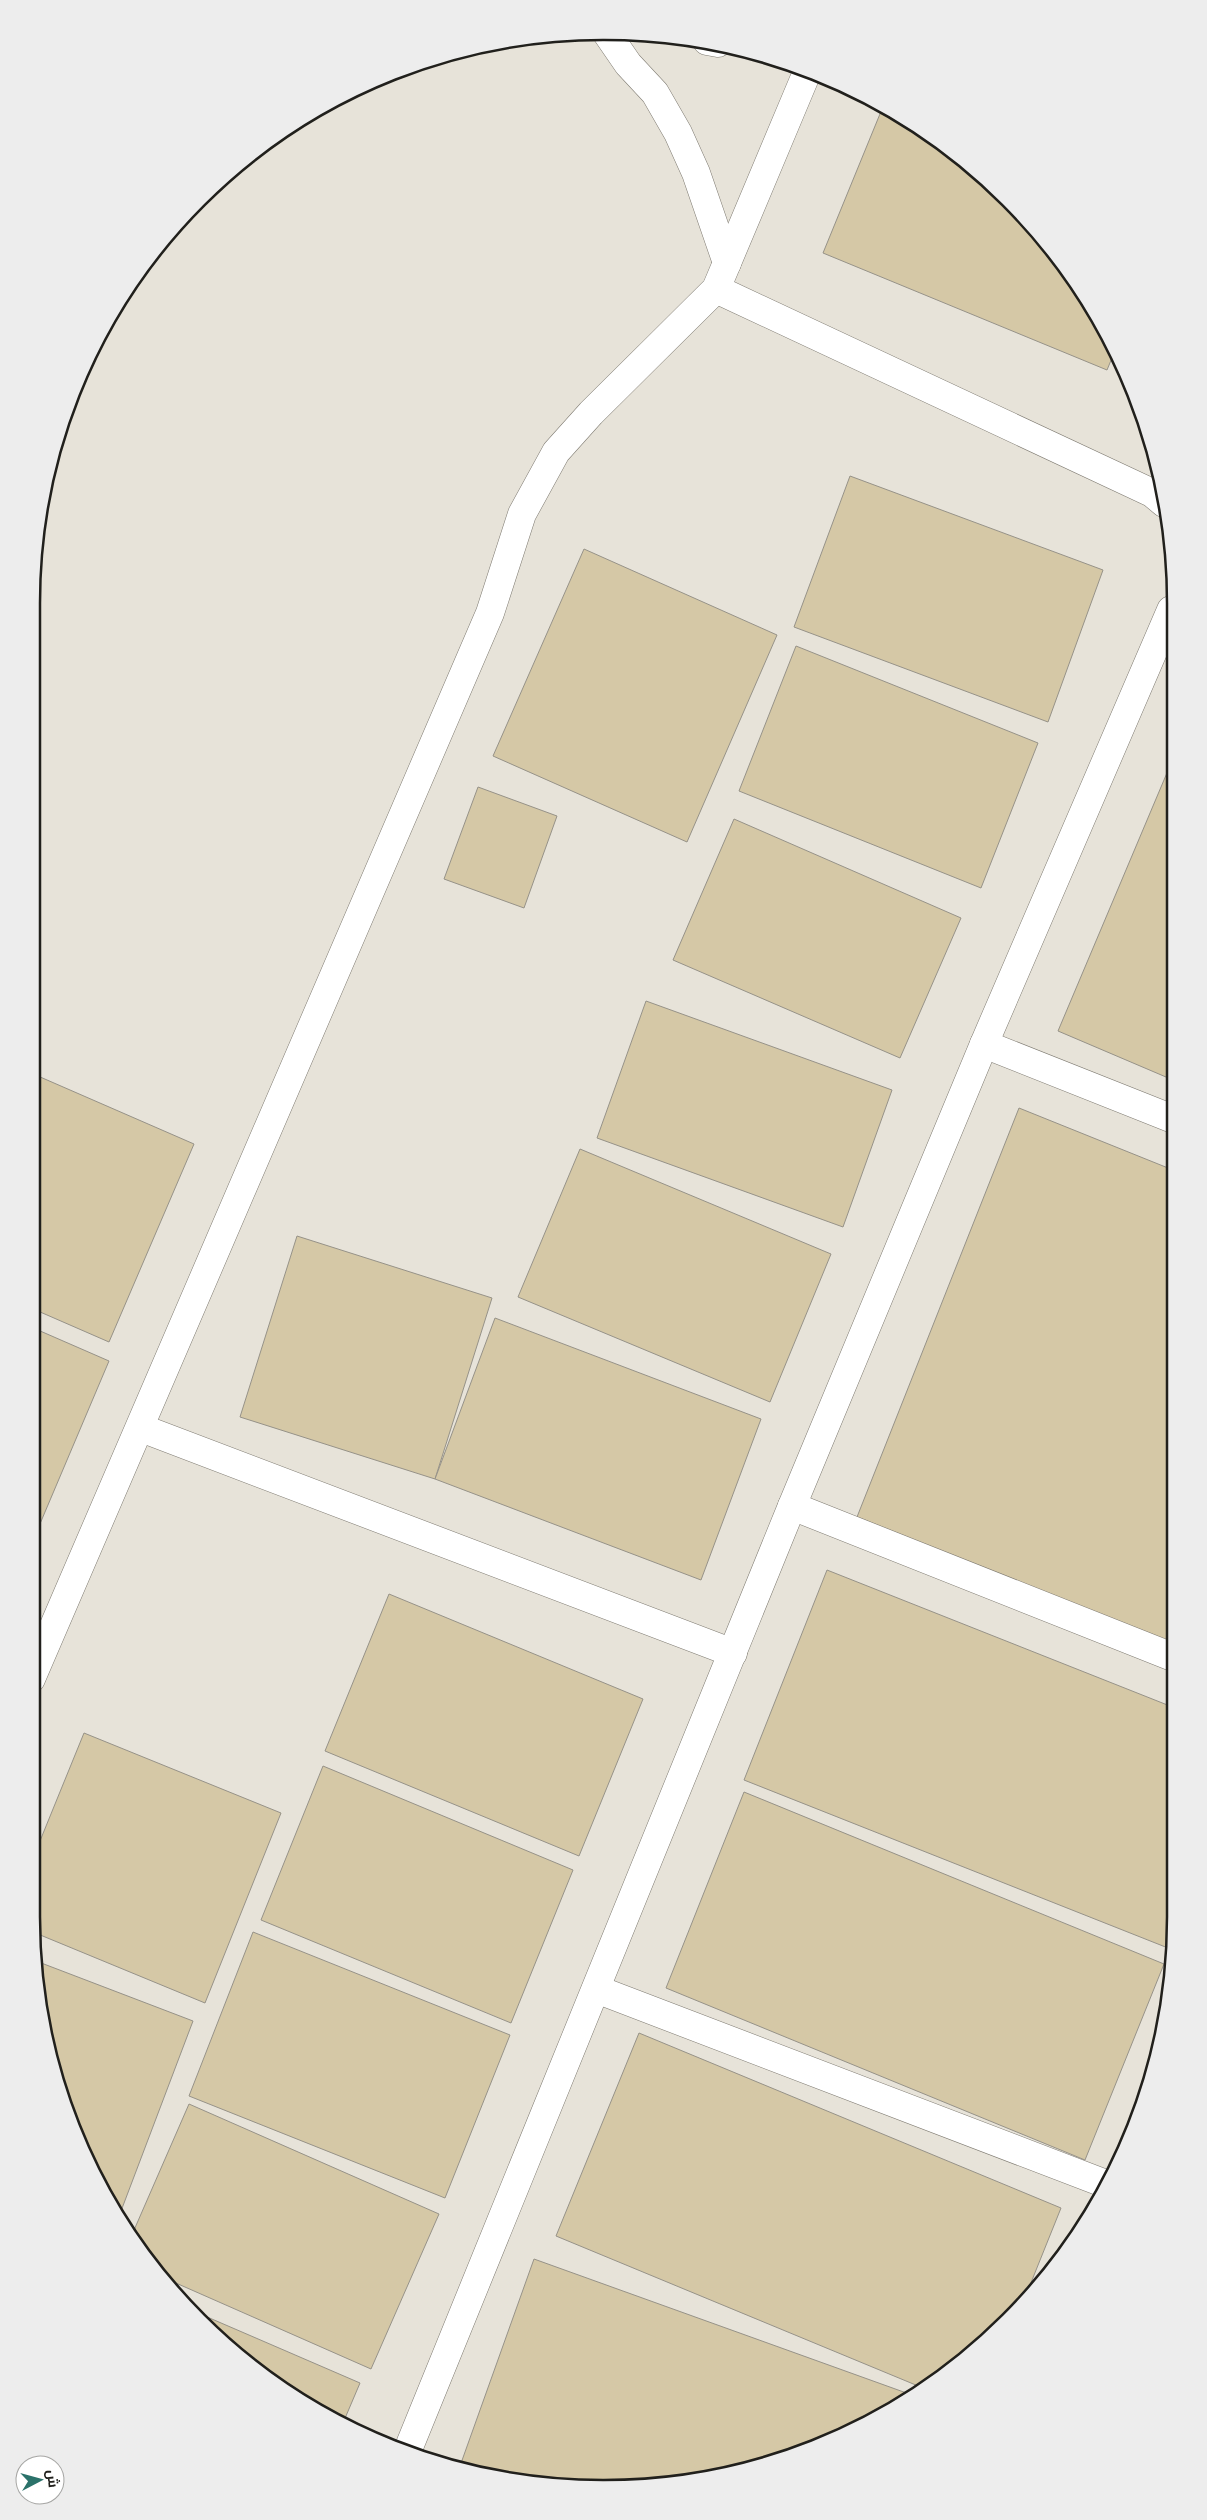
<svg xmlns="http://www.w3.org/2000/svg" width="1207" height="2520" font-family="'Space Grotesk',Cairo,sans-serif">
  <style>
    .building { fill: #d5c8a6; stroke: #969288 }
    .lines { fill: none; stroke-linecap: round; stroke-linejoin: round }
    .minor-casing { stroke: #7f7b72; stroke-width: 29 }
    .minor { stroke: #fff; stroke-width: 28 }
    .rim { fill: none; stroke: #21201c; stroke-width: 2.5 }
  </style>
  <rect width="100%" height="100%" fill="#e7e3d9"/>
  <g class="building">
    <path d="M882,109l70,41 106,105 56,98 -7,17 -284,-117z"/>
    <path d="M850,476l253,94 -55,152 -254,-95z"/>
    <path d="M584,549l193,86 -90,207 -194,-86z"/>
    <path d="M796,646l242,97 -57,145 -242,-97z"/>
    <path d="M1172,761l1,319 -115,-49z"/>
    <path d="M478,787l79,29 -33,92 -80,-29z"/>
    <path d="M734,819l227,99 -61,140 -227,-98z"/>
    <path d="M646,1001l246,89 -49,137 -246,-89z"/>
    <path d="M31,1073l163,71 -85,198 -78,-34z"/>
    <path d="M1019,1108l154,62 2,475 -318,-128z"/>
    <path d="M580,1149l251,105 -61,148 -252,-105z"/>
    <path d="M297,1236l195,62 -57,181 -195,-62z"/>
    <path d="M495,1318l266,101 -60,161 -266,-101z"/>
    <path d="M31,1327l78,34 -78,184z"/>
    <path d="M827,1570l348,138 1,209 -2,15 -6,16 -424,-168z"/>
    <path d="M389,1594l254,105 -64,157 -254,-105z"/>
    <path d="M84,1733l197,80 -76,190 -172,-71 -2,-69z"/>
    <path d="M323,1766l250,104 -62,153 -250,-103z"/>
    <path d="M744,1792l420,172 -79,196 -419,-172z"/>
    <path d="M253,1932l257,103 -65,163 -256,-102z"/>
    <path d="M36,1961l157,60 -72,190 -10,-3 -3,-6 -46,-101 -20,-73z"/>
    <path d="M639,2033l422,175 -39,97 -70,66 -29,17 -367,-152z"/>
    <path d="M189,2104l250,110 -68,155 -211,-93 -10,-11 -19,-28z"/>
    <path d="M534,2259l378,136 -55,35 -70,28 -109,26 -112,4 -77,-11 -29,-11z"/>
    <path d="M191,2310l169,73 -17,40 -57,-31 -60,-45z"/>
  </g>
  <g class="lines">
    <defs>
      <g id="minor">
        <path d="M606,32l22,32 27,29 23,40 18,40 31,90"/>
        <path d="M707,41l11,2"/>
        <path d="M716,289l436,204 12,10"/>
        <path d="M984,1044l189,75"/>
        <path d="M141,1428l592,225"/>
        <path d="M792,1506l383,152"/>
        <path d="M31,1679l459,-1066 32,-99 34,-62 35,-39 125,-124 92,-219"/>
        <path d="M596,1989l510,195"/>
        <path d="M407,2452l385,-946 192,-462 187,-434"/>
      </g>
    </defs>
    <use href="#minor" class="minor-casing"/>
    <use href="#minor" class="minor"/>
  </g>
  <path d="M0 0H1207V2520H0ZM603 40H604A563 563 0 0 1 1167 603V1917A563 563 0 0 1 604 2480H603A563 563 0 0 1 40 1917V603A563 563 0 0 1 603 40Z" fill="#ededed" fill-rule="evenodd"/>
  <path class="rim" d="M603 40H604A563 563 0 0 1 1167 603V1917A563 563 0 0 1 604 2480H603A563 563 0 0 1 40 1917V603A563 563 0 0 1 603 40Z"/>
  <g transform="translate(40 2480) rotate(84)"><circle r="24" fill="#ffffff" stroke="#a6a6a4"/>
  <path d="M0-4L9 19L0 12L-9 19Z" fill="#2b726a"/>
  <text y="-8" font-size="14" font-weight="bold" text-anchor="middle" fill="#21201c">ش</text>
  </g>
</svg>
